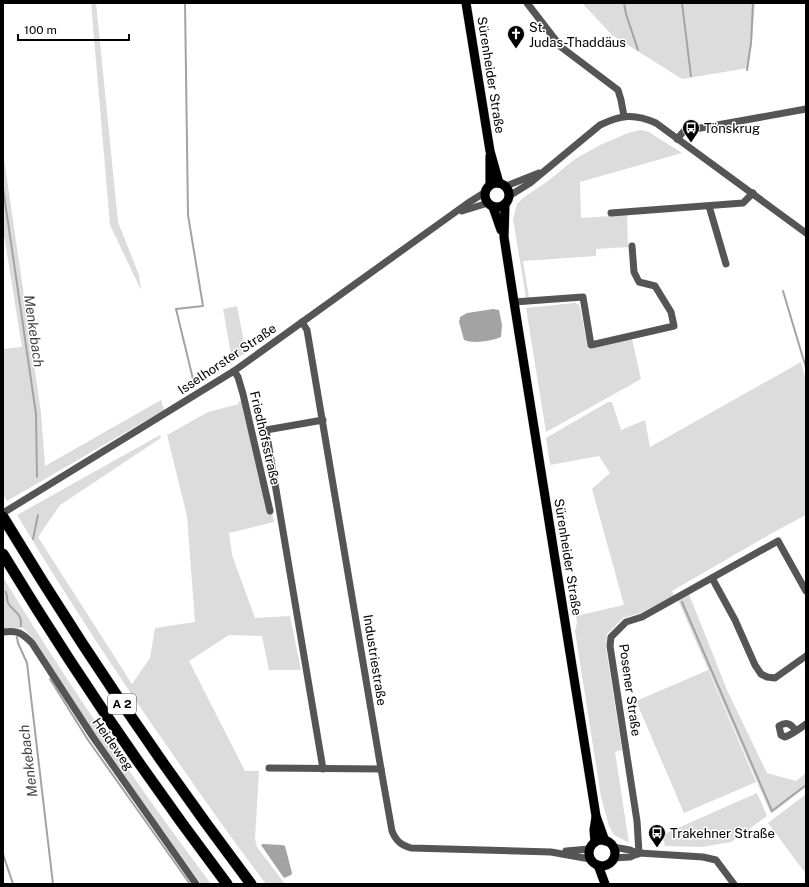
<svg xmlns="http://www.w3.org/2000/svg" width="809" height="887" font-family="'Public Sans',sans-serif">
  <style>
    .green { fill: #dcdcdc }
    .water { fill: #a3a3a3 }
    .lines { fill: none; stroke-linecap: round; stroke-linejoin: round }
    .stream { stroke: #a3a3a3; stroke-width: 2 }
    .major-casing { stroke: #dbdbdb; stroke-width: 10 }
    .highway-casing { stroke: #dbdbdb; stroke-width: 12 }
    .minor { stroke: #555; stroke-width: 7 }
    .major { stroke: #000; stroke-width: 9 }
    .highway { stroke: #000; stroke-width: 11 }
    .labels { text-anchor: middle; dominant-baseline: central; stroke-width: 3; stroke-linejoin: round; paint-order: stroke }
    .shield { fill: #fff; stroke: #4c4c4c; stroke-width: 1 }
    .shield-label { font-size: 12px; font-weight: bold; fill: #000 }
    .poi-label { font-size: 13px; fill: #000; stroke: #fff; text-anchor: start }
    .street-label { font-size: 13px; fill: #000; stroke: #fff }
    .water-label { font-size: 14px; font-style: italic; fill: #444; stroke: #fff }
  </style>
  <rect width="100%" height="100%" fill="#fff"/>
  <g class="green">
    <path d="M91,3h5l22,219 21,53 2,15 -31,-65z"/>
    <path d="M582,3h173l-3,38 -4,27 -66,11 -70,-44z"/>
    <path d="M641,130l8,2 33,21 -102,29 1,36 46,-3 1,32 -32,2v7l-73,5 6,36 -3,1 -13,-79 4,-15 6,-6 25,-17 27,-22 27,-15 26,-11z"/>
    <path d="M3,152l38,260 4,54 116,-66 3,10 -157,91 -4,-7v-145l19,-2 -19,-118z"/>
    <path d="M574,303l4,1 2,3 8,42 44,-10 9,40 -95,53 -20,-124z"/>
    <path d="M237,306l9,47 -14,7 -9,-51z"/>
    <path d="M801,362l5,19v134l-32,17 -102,59 2,5 -33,17 -18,5 -16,16 -1,14 16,102 -7,2 14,91 -15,-8 -5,-9 -8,-29 -26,-166 2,-8 -1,-7 48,-11 -32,-116 18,-16 -11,-17 -49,9 -4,-27 62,-36h4l9,28 24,-10 5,27z"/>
    <path d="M246,400l28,122 -45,11 3,22 23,63 35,-2 11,54h-32l-7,-34 -33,-1 -40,26 56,110h14l-4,68 2,8 28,37h-19c-31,-41 -61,-83 -90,-125 -56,-80 -109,-161 -159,-244l143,-80 1,3 -101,67 -22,32 94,147 18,-26 5,-30 40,-6 -8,-106 -20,-81 41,-23 31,-8 -1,-2z"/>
    <path d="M3,577c64,106 134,208 208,307h-10l-106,-148 -59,-94 -13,-14 -20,1z"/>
    <path d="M689,594l38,96 40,83 29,8 10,-8v14l-35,27 -93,-214z"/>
    <path d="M708,670l48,112 -72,31 -48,-112z"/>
    <path d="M757,793l10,23 -36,26 -29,5 -37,-1 -3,-11z"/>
    <path d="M806,794v80l-38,-51z"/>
  </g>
  <g class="water">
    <path d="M493,309l6,1 3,15 -1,12c-10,4 -27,7 -37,3l-5,-18 1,-5 7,-4z"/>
    <path d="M263,844l19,1 3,1 7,27 -1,2 -7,3 -23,-33z"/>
  </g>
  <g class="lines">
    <g class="stream">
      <path d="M185,3l3,212 15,91 -27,3 17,70"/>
      <path d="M624,3l2,11 12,36"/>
      <path d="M682,3l9,73"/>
      <path d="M747,70l4,-27 2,-40"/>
      <path d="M3,188l33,226 1,63"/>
      <path d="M783,291l23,77"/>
      <path d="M33,539l5,-24"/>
      <path d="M6,592c1,3 1,8 2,11 6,10 14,9 13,23"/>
      <path d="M682,602l90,209 34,-26"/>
      <path d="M17,637l1,6 9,20 26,221"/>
      <path d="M50,679l38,61 102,144"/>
      <path d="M3,854l10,30"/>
    </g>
    <defs>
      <g id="major">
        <path d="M466,3l24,148 9,32"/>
        <path d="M490,156v28"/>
        <circle cx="497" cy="195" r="12"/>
        <path d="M505,204l-1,33 10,65 82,514 9,25"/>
        <path d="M493,207l8,23"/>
        <circle cx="602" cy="853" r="13"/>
        <path d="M595,842l-1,-12 2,-13"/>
        <path d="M598,865l7,19"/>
      </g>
      <g id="highway">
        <path d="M3,517c76,126 159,249 248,367"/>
        <path d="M3,554c69,114 144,224 224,330"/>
      </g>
    </defs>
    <use href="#major" class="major-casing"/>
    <use href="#highway" class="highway-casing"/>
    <g class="minor">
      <path d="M527,3l34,44 57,43 3,10 3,16"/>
      <path d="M677,139l7,-8 122,-22"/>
      <path d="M506,186l33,-13"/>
      <path d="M509,196l21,-13 70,-58c21,-10 34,-12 56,-2l150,110"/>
      <path d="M709,206l17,58"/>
      <path d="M462,211l26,-8"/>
      <path d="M611,213l132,-10 10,-10"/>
      <path d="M514,302l69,-5 8,48 83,-19 -3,-14 -16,-26 -16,-4 -5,-10 -2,-26"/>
      <path d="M302,322l5,8 74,439 11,62c4,10 9,14 19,17l140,4 39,7"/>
      <path d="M234,371l4,6 5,17 27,117"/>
      <path d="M3,513l231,-142 234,-168 16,-10"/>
      <path d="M712,578l23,42 20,45 6,9 6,3 8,1 31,-22"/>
      <path d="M3,632c15,-2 19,1 29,11l61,94 103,147"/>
      <path d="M796,731c-5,-7 -9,-10 -17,-5l2,9 4,2c8,-3 14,-8 21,-13"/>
      <path d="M269,768l112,1"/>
      <path d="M323,769l-57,-339 57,-10"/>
      <path d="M613,847l17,3 8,4"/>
      <path d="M566,851l23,-2"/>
      <path d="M639,853l-2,-32 -27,-175 1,-9 15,-15 16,-5 136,-76 28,50"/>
      <path d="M613,858l17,-1 9,-4 64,4 13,3 18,24"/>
    </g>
    <use href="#major" class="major"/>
    <use href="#highway" class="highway"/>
  </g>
  <defs>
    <symbol id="church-pin" viewBox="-11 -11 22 30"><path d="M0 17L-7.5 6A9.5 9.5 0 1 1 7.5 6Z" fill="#000" stroke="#fff"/><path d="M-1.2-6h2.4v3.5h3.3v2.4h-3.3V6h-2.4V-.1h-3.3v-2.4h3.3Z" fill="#fff"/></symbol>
    <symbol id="bus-pin" viewBox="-11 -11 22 30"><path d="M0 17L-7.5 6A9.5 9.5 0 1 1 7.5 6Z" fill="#000" stroke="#fff"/><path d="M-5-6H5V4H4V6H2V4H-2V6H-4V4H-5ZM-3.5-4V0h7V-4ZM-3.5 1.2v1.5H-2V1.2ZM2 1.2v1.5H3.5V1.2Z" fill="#fff"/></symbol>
  </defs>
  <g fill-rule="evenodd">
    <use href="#church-pin" x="506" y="24" width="20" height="27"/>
    <use href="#bus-pin" x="681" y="118" width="20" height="27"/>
    <use href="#bus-pin" x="647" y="823" width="20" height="27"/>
  </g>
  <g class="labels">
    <rect class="shield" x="108" y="694" width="28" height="20" rx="3"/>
    <g class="shield-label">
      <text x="122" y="704">A 2</text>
    </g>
    <g class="poi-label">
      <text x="529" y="27">St.<tspan x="529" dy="15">Judas-Thaddäus</tspan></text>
      <text x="704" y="128">Tönskrug</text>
      <text x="670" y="833">Trakehner Straße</text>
    </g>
    <g class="street-label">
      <text transform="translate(491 75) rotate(81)">Sürenheider Straße</text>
      <text transform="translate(227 359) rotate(-34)">Isselhorster Straße</text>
      <text transform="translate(265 438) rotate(77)">Friedhofsstraße</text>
      <text transform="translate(568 557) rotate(81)">Sürenheider Straße</text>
      <text transform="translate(375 660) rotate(81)">Industriestraße</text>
      <text transform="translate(630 690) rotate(82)">Posener Straße</text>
      <text transform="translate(113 744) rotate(55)">Heideweg</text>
    </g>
    <g class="water-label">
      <text transform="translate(34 331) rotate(82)">Menkebach</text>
      <text transform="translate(28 761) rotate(-97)">Menkebach</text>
    </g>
  </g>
  <rect width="809" height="887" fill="none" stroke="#000000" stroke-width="8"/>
  <path d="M18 34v6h111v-6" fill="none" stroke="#000000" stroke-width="2"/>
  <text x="24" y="34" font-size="12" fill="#000000" stroke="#ffffff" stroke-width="3" paint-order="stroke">100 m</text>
</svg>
